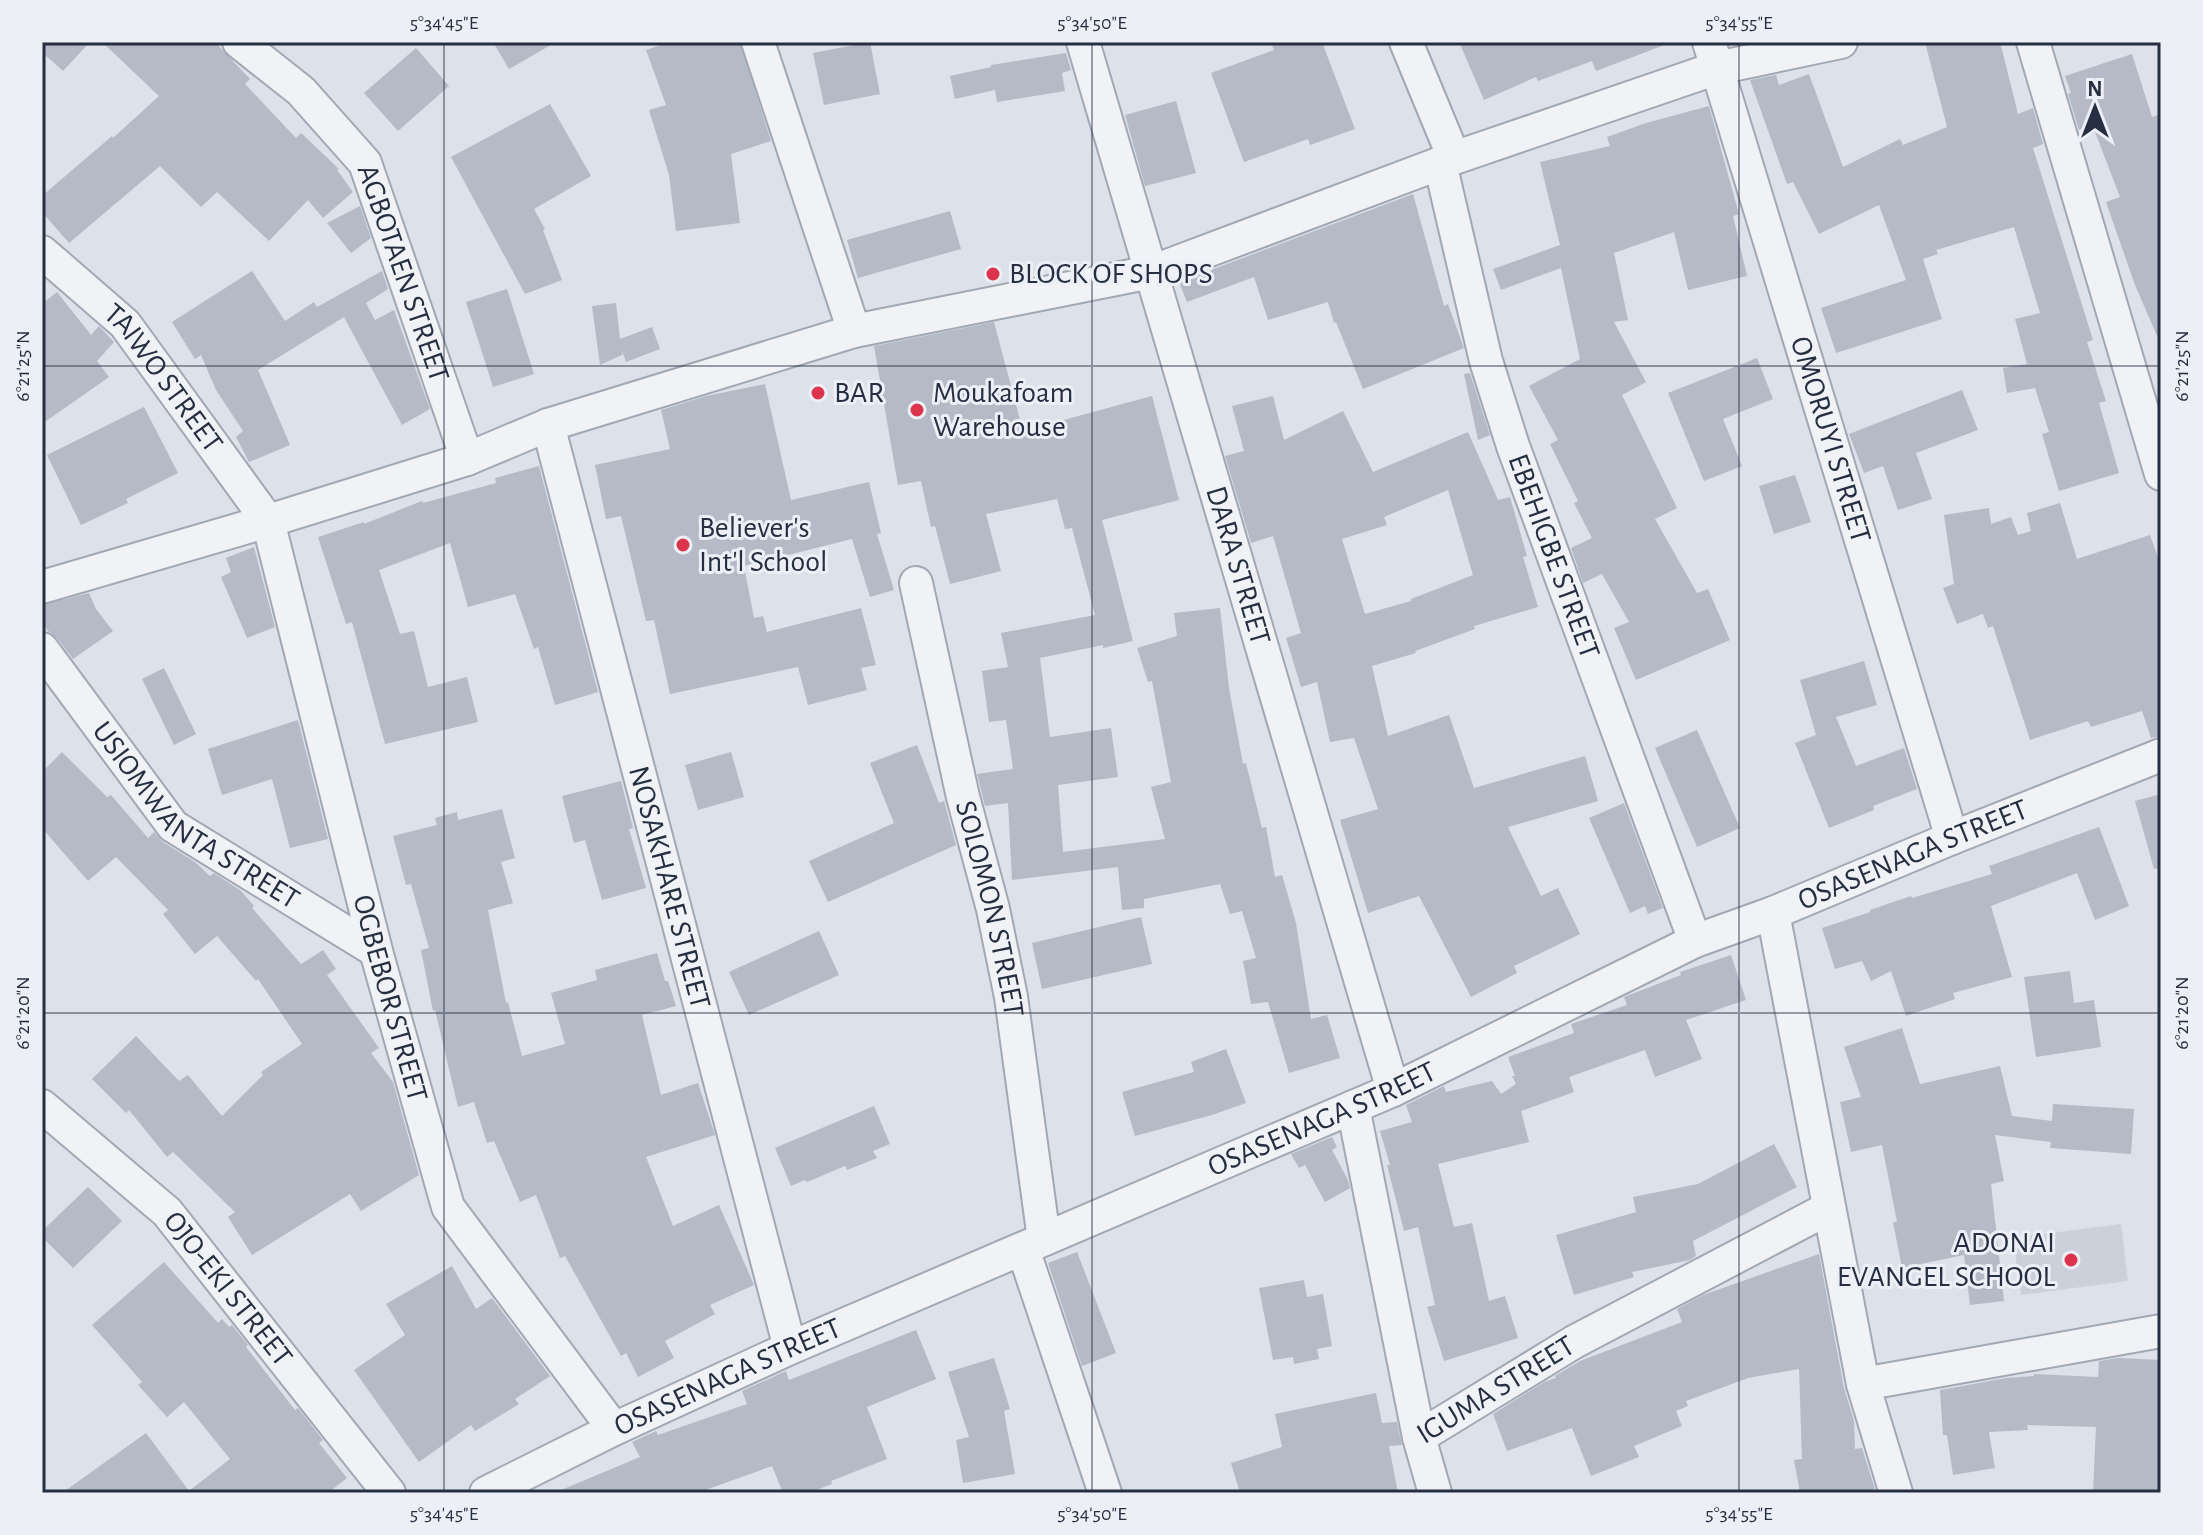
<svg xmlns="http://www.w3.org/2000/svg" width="2203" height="1535" font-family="'Alegreya Sans',sans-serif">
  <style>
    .built { fill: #cbd0db }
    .building { fill: #b4bac6; fill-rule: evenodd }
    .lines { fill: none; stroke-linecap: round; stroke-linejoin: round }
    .minor-casing { stroke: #a2a8b3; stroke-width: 36 }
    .minor { stroke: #f0f2f6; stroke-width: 32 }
    .ticks { fill: none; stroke: #252f41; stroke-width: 2; stroke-opacity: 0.45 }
    .poi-dot { fill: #dc344c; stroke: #ecf0f6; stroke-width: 3 }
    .labels { text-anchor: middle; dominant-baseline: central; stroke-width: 6; stroke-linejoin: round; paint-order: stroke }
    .street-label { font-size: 30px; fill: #252f41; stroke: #ecf0f6 }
    .poi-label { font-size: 30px; fill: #252f41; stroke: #ecf0f6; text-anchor: start }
    .neatline { fill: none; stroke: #252f41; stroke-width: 3 }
    .ticks-label { font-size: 20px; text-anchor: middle; fill: #252f41 }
  </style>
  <rect width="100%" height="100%" fill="#dde1e9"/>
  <path class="built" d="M2121,1224l7,57 -107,14 -8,-57z"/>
  <g class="building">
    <path d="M42,42h48l-27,29 -21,-19z"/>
    <path d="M102,42h113l35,37 -5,5 51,54 5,-5 38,36 -2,1 16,22 -30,26 -15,-18 -39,41 -52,-49 -16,15 -41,-41 -91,77 -27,-31v-16l70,-60 1,2 46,-42z"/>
    <path d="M493,42h63l-47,27z"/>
    <path d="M669,42h71l31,99 -40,13 9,69 -64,8 -7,-56 -20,-65 17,-5 -20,-55z"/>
    <path d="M870,42l10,52 -56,11 -11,-52z"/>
    <path d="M1271,42h51l33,87 -45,16 -2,-6 -64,23 -33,-89 63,-23z"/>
    <path d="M1459,42h208v2l-71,27 -4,-10 -54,20 -2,-4 -52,23z"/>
    <path d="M1925,42h75l18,72 15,-6 10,36 -10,4 60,192 -6,2 19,59 -7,2 20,70 -60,18 -17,-57 7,-2 -14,-44 -28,5 -4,-25 24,-4 -12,-45 25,-6 -26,-86 -78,23 2,4 -15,5 19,60 -106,34 -15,-45 85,-28 -27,-75 -60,29 -26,-52 -6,2 -37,-104 26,-5 3,10 30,-11 34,93 57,-28 3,6 44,-18z"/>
    <path d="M416,48l33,38 -51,45 -34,-38z"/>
    <path d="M1066,53l5,17 -9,3 3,18 -68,11 -2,-12 -40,9 -5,-23 41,-9v-2z"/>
    <path d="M2132,54l20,63 9,-3v231l-26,-60 -29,-83 14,-5 -28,-73 -13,6 -11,-36 3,-1 -6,-17z"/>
    <path d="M1176,101l20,72 -51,13 -20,-71z"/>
    <path d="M550,104l41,72 -57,33 11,20 -2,1 19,50 -37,14 -74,-137z"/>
    <path d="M1709,106l30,108 -6,2 14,60 -59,14 -14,-58 -60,21 14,67 -14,2 32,60 -24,13 55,113 -22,11 42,74 11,-4 22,51 -94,40 -22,-52 15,-6 -27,-48 -19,9 -12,-35 21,-10 -18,-35 4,-2 -28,-57 8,-4 -29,-54 51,-27 -19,-91 -60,22 -8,-21 67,-24 -20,-83 70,-16 -3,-9 39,-14z"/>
    <path d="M1413,194l31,112 4,-2 16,44 -101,41 -27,-67 -2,1 -6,-21 -60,18 -14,-43 -67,25 -8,-20z"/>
    <path d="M360,206l11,32 -20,15 -24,-30z"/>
    <path d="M950,211l11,38 -103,29 -11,-38z"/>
    <path d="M252,271l33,50 29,-19 3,5 65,-36 6,18 -22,14 9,17 19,-10 36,99 -28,16 -58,-108 -86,53 32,75 -41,17 -13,-25 7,-6 -27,-41 -15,-35 -6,4 -23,-37z"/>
    <path d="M507,289l27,85 -41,13 -27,-85z"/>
    <path d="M57,292l34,43 8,-9 15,16 -17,19 12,16 -67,47v-120z"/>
    <path d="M616,303l4,36 32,-12 8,22 -34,13 -4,-11v4l-22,10 -8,-59z"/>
    <path d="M994,322l29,109 129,-35 27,104 -77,20 31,121 -30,7v-3l-63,13 10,79 61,-9 7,49 -60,8 5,67 102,-13 -14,-52 20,-5 -19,-101 -4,1 -11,-34 40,-12 -3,-23 46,-5 9,80 14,76 3,-1 16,65 4,-1 9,50 7,-2 14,48 15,96 16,-4 13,43 -51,15 -21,-71 -17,2 -8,-43 13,-3 -14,-47 -12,3 -10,-30 -76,15v9l-22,2 -4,-43 -106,13 -4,-77 -23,3 -8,-32 36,-5 -7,-49 -17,2 -7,-51 26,-4 -7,-34 94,-18 -23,-87 -7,1 -8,-30 -71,15 15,57 -51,13 -15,-58 -4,1 -10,-46 -23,4 -24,-139z"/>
    <path d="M1757,358l16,41 -50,20 19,47 -38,15 -36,-88z"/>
    <path d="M1470,373l20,62 -12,5 -14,-66z"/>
    <path d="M765,384l26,116 78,-18 12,51 -4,1 17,56 -24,7 -18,-58 -108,27 10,52 9,-2 4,16 94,-24 15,57 -15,3 6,22 -59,15 -10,-38 -128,27 -16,-74 -8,1 -25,-105 -15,3 -11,-54 75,-16 -9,-39 45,-14z"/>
    <path d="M1962,390l16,40 -62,23 16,46 -34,11 -15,-44 -19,7 -15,-39z"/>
    <path d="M1273,396l11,44 59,-29 30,61 95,-40 30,68 12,-3 17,59 -4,1 15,50 -64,19 1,3 -60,22 1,2 -44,13 16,70 61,-21 25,73 111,-32 13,45 -90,26 33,69 17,-8 22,46 -66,32 3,7 -46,24 -52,-101 -51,17 -28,-93 38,-11 -24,-71 -24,4 -13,-60 -16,5 -15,-49 15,-5 -28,-97 -22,7 -26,-87 19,-5 -12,-45zM1448,490l25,85 -62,24v2l-46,13 -23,-75 45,-14 -3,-8z"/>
    <path d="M144,407l34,66 -52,26 2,4 -47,22 -34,-70z"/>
    <path d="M539,466l59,226 -43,13 -17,-58 -4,2 -19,-55 -47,13 -18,-64 -71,27 21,64 14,-3 14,56 39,-10 11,45 -93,22 -33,-122 -6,2 -28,-87 46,-15v2l58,-23 1,2 73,-20 -1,-5z"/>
    <path d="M1795,475l16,47 -37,12 -15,-48z"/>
    <path d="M2060,503l17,56 73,-24 11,31v170l-10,2 -9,-27 -51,16 -3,-6 -58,19 -37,-114 -5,2 -5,-14 -26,10 -14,-36 11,-4 -10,-69 45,-7 2,16 20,-7 7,18 13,-4 -4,-18z"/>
    <path d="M254,547l21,80 -28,11 -26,-61 10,-5 -5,-14z"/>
    <path d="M89,593l7,16 17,22 -40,28 -16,-21 -9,-7 -6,-9v-17z"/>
    <path d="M1864,661l13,44 -41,12 20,49 48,-18 13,41 -44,17 1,4 -45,18 -34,-85 21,-8 -16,-55z"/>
    <path d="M164,668l32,66 -22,11 -32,-66z"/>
    <path d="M298,720l30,119 -38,9 -18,-69 -50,16 -14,-46z"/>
    <path d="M1697,730l43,98 -43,19 -42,-99z"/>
    <path d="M917,745l22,58 5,-2 12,44 -128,57 -19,-41 85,-38 -24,-60z"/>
    <path d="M62,752l45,45 4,-2 37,43 6,-6 9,10 32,20 15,14 4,-3 26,17 14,16 -2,2 49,56 22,-14 13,19 -9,6 52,73 -8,5 22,29 26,93 -58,36 -11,-17 -98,61 -24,-38 7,-5 -62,-60 -6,5 -38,-47 -3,3 -34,-34 44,-43 43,45 9,-6 34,41 41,-41 -2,-3 41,-28 -44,-65 -2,2 -39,-45 -22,18 -32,-40 5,-4 -52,-53 -28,24 -46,-53v-56z"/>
    <path d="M731,752l13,45 -46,13 -13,-45z"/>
    <path d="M621,781l12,47 -4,1 17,59 -44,12 -17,-60 -11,3 -12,-47z"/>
    <path d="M2161,794v74l-7,1 -19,-68z"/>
    <path d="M1624,803l39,105 -15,6 -3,-8 -15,7 -41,-95z"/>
    <path d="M502,809l13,49 -14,4 12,41 -25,7 18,93 2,-1 14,54 43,-12 -14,-51 46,-13 -2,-10 62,-17 8,28h3l8,25 -34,9 19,80 37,-12 17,52 -69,22 27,69 46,-21 35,80 -44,20 5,9 -50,27 9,17 -36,19 -12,-24 -5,3 -56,-100 -5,2 -24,-63 -16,7 -26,-61 -7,2 -13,-41 -16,5 -23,-97 -2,1 -12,-61 8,-2 -18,-64 -5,1 -13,-49 44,-11 -2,-7 22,-6 1,8z"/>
    <path d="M2099,827l30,79 -34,14 -18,-47 -86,33 21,71 -59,16 2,6 -49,17 -15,-45 -20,10 -9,-20 -27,8 -13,-41 48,-16v-2l41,-14 1,2 80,-24 -3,-8z"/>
    <path d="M1141,917l11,47 -110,25 -10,-46z"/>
    <path d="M819,931l20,44 -90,40 -20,-43z"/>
    <path d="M1731,955l15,45 -60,20 16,39 -47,18 -10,-27 -76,27 5,15 -53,19 8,31 -91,22 16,63 18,-4 17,78 16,-5 13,42 -74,23 -17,-54 8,-2 -17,-78 -14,4 -17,-66h3l-10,-34 32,-9 -6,-17 38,-19 2,6 46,-11 9,13 15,-10 -4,-8h3l-7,-19 66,-24 -3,-9 56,-19 -3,-8 57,-22 -1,-3z"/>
    <path d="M2070,971l4,32 20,-3 7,47 -65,10 -12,-80z"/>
    <path d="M1902,1028l18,56 80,-18 12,50 40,5 1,-17 81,5 -3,45 -81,-6 1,-6 -56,-7 9,46 -13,3 13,117 -34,4 -6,-50 -62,13 -9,-46h4l-15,-77 -31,7 -11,-50 21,-5 -17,-50z"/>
    <path d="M1226,1049l20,54 -34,12 -77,21 -13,-44 72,-20 -3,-10z"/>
    <path d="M874,1106l16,38 -17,7 4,7 -30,12 -2,-4 -38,16 -2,-2 -14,6 -16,-38z"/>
    <path d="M1332,1137l5,10 -5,3 16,30 2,8 -25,14 -20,-37 -6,3 -8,-14z"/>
    <path d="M1774,1144l23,43 -104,54 3,15 -6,4 -58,12 2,5 -60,18 -18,-60 80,-23 -3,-15 65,-13z"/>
    <path d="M88,1187l34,34 -49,47 -31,-31v-6z"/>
    <path d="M1077,1252l39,101 -34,13 -34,-103z"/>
    <path d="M1819,1254l25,134 10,33 1,28 7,-1 13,41 -22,4h-53l-6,-33 8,-1 -3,-90 -51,9 -62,23 2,5 -12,5 6,15 -48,20 5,11 -48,19 -19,-48 -65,23 -14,-37 51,-32 12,-4 -1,-2 25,-15 102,-39 -5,-13 26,-14z"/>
    <path d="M164,1262l54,61 4,-4 7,8 3,-2 16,20 -2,2 49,63 3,-2 25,32 -4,3 28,35 -19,15h-266l84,-60 43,58 41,-32 -46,-57 -17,15 -29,-32 4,-3 -50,-57z"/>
    <path d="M452,1266l24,43 16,-11 58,78 -35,23 4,5 -44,27 -4,-6 -52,37 -65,-92 51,-35 -19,-31z"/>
    <path d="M1304,1280l3,17 16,-3 9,52 -15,3 2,10 -25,5 -1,-7 -20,3 -14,-72z"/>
    <path d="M916,1330l20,49 -69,28 20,52 -56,22 1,3 -23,9h-26l-11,-27 -75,27h-143l86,-36 -8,-15 24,-11 2,4 89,-31 -5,-13 44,-20 3,9z"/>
    <path d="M994,1358l16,51 -6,2 11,63 -52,9 -7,-43 13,-3 -21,-65z"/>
    <path d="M2118,1358l43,2v133h-68l3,-66 -69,-2 1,5 -39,2 6,36 -42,7 -6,-40h-4l-3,-45 66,-12 28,-2v-2l64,3 1,-16z"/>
    <path d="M1376,1393l6,30 15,-1 5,23 -13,1 9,47h-158l-9,-30 51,-16 -7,-33z"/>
  </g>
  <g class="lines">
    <defs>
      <g id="minor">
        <path id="s1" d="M239,42l62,49 64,72 102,296"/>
        <path d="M758,42l96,289"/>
        <path id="s2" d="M1083,42l310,1048"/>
        <path d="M1406,42l48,116"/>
        <path id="s3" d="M1709,42l243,796"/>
        <path d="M2033,42l128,432"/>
        <path id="s4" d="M1440,163l46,198 27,85 182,495"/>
        <path id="s5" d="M42,252l83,72 143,197 108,430 72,256 166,222"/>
        <path id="s6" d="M548,425l242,923"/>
        <path id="s7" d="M916,583l47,214 30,112 18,88 33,242"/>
        <path d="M42,587l226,-66 199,-62 81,-34 306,-94 297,-59 303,-114 263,-90 124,-26"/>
        <path id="s8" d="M42,649l131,177 203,125"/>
        <path d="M1773,913l90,471 33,109"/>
        <path id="s9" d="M42,1106l125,106 222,281"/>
        <path d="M1353,1107l66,330 16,56"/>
        <path d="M1023,1249l82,244"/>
        <path d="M1863,1384l298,-53"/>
        <path id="s10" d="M1419,1437l155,-95 255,-134"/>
        <path id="s11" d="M486,1493l128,-64 176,-81 603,-258 302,-149 78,-28 179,-75 209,-83"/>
      </g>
    </defs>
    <use href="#minor" class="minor-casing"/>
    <use href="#minor" class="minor"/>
  </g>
  <path class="ticks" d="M444,42v1451M1092,42v1451M1739,42v1451M42,366h2119M42,1013h2119"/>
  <g class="poi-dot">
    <circle cx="993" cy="274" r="8"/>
    <circle cx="818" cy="393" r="8"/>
    <circle cx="917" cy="410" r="8"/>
    <circle cx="683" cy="545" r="8"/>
    <circle cx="2071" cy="1260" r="8"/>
  </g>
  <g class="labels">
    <g class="street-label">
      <text stroke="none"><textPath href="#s1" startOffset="292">AGBOTAEN STREET</textPath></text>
      <text stroke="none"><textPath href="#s5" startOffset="176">TAIWO STREET</textPath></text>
      <text stroke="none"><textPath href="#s3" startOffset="416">OMORUYI STREET</textPath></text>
      <text stroke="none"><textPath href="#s4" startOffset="410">EBEHIGBE STREET</textPath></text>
      <text stroke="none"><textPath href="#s2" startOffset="546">DARA STREET</textPath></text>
      <text stroke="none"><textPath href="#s8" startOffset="230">USIOMWANTA STREET</textPath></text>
      <text stroke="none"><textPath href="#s11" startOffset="1564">OSASENAGA STREET</textPath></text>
      <text stroke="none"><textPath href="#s6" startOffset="478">NOSAKHARE STREET</textPath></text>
      <text stroke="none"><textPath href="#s7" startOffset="334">SOLOMON STREET</textPath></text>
      <text stroke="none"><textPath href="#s5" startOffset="846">OGBEBOR STREET</textPath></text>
      <text stroke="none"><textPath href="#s11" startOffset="916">OSASENAGA STREET</textPath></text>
      <text stroke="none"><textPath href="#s9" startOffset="262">OJO-EKI STREET</textPath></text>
      <text stroke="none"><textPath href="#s11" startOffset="268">OSASENAGA STREET</textPath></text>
      <text stroke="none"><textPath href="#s10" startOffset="90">IGUMA STREET</textPath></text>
    </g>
    <g class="poi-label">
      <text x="1009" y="274">BLOCK OF SHOPS</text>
      <text x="834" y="393">BAR</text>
      <text x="933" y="393">Moukafoam<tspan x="933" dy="34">Warehouse</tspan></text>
      <text x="699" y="528">Believer's<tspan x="699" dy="34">Int'l School</tspan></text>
      <text x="2055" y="1243" text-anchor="end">ADONAI<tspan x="2055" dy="34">EVANGEL SCHOOL</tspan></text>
    </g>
  </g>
  <rect width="2203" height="1535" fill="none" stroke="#ecf0f6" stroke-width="88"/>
  <g transform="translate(2095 108)" stroke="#ecf0f6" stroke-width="6" paint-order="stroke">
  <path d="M0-6L14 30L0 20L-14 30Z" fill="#252f41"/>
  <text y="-12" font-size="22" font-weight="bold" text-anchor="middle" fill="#252f41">N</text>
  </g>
  <rect x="44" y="44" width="2115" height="1447" class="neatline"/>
  <g class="ticks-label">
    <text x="444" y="29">5°34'45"E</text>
    <text x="1092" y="29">5°34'50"E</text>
    <text x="1739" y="29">5°34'55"E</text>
    <text transform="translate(22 366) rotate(-90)" y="7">6°21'25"N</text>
    <text transform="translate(2181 366) rotate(-90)" y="7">6°21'25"N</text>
    <text transform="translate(22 1013) rotate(-90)" y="7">6°21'20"N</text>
    <text transform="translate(2181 1013) rotate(-90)" y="7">6°21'20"N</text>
    <text x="444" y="1520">5°34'45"E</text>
    <text x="1092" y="1520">5°34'50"E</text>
    <text x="1739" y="1520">5°34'55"E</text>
  </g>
</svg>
